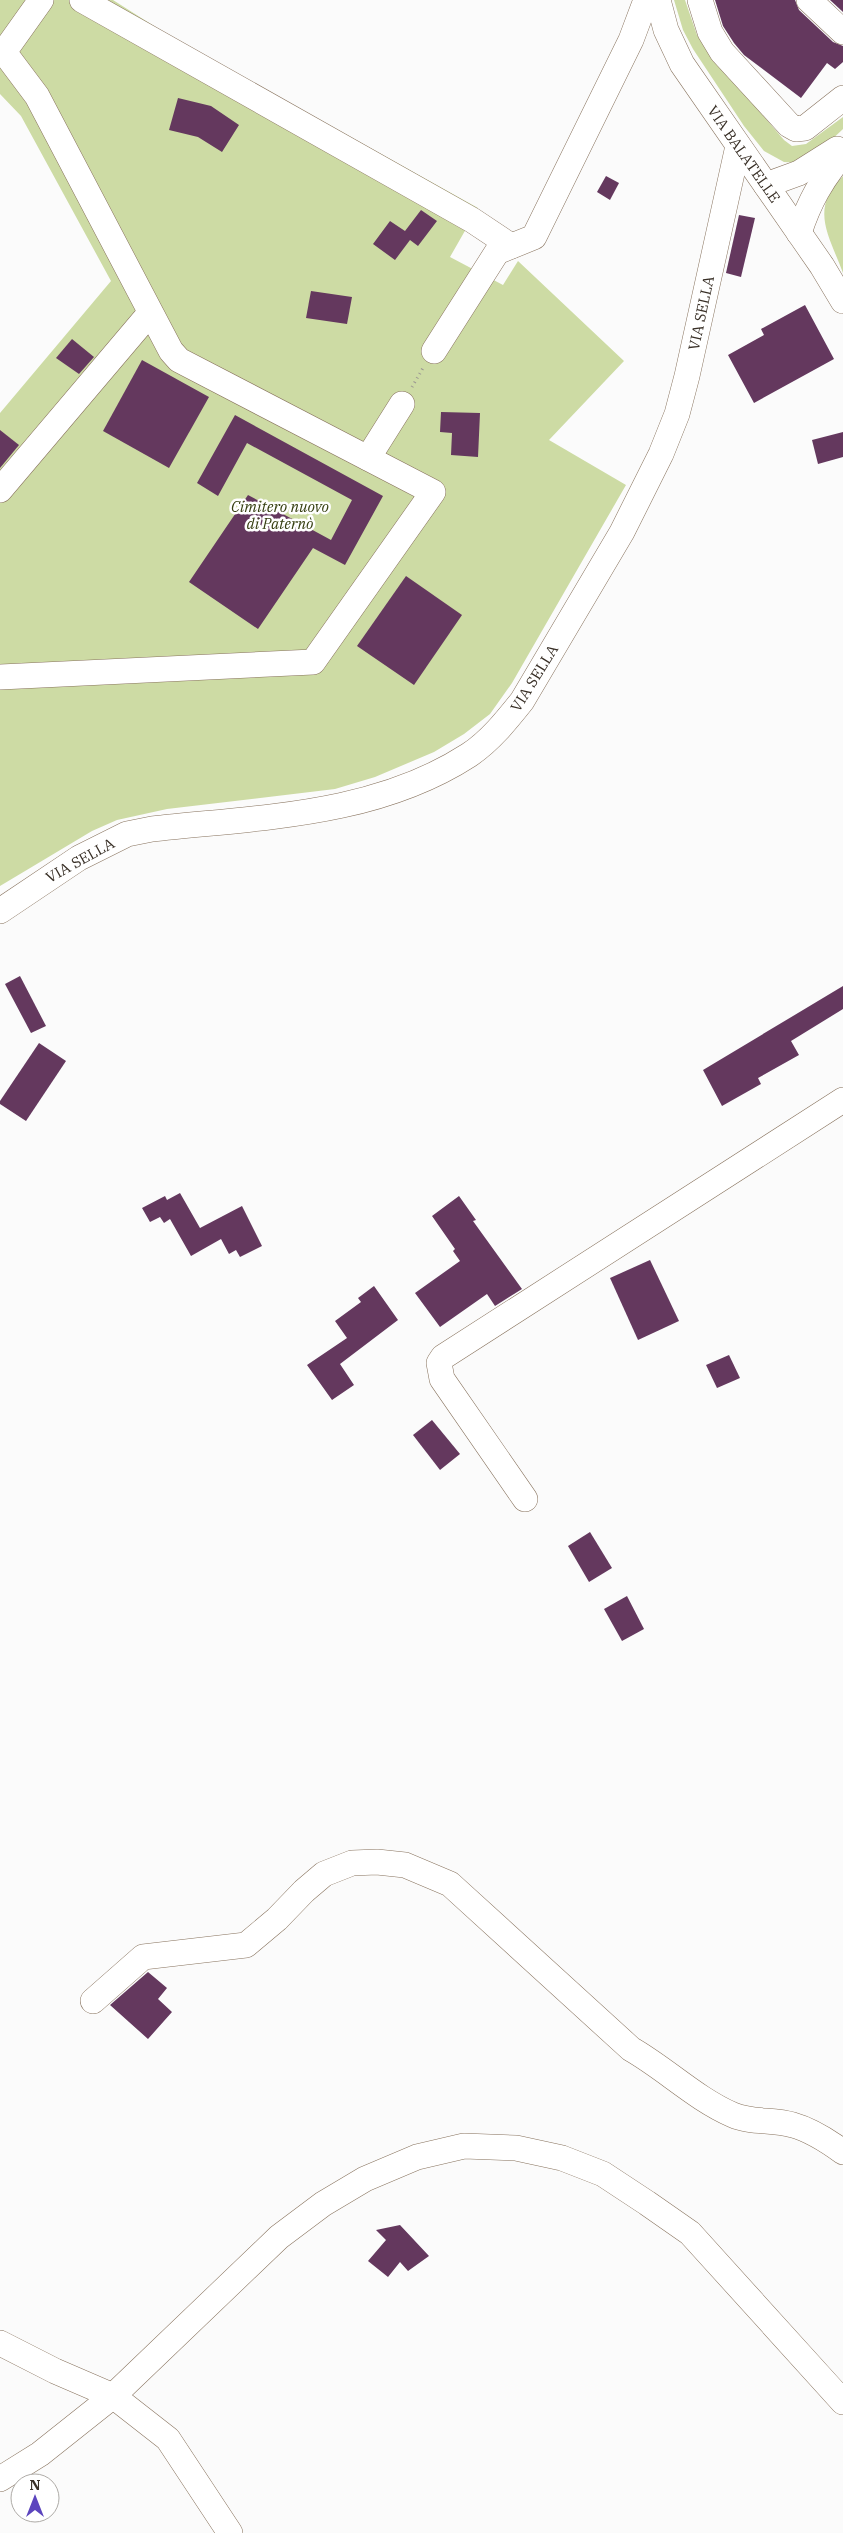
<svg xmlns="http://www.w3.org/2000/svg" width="843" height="2533" font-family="'IBM Plex Serif',serif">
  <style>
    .green { fill: #cddba4 }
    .building { fill: #64385e }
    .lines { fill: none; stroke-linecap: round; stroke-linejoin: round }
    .minor-casing { stroke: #88735e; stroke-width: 26 }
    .path { stroke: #9b9792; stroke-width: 3; stroke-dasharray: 1 4; stroke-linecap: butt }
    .minor { stroke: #fff; stroke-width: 25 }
    .labels { text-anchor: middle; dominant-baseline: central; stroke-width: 5; stroke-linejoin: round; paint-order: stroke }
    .street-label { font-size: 15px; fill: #382f26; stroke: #fff }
    .park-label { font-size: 15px; font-style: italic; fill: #353e10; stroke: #fff }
  </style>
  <rect width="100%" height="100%" fill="#fbfbfb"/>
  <g class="green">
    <path d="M0,0h113l178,113 4,-7 183,102 -28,49 53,28 15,-24 106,100 -75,79 77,45 -114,198 -22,31 -26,20 -30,18 -59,25 -40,12 -168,20 -50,11 -25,11 -92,55v-473l111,-132 -90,-165 -21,-22z"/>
    <path d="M674,0h11l12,35 17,23 70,82 8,6 14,-2 37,-27v12l-34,32 -9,2 -16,-1 -20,-11 -20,-25 -51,-77 -10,-19z"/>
    <path d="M843,176v97c-14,-38 -34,-64 0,-97z"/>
  </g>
  <g class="building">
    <path d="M715,0h80l4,10 34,32 10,4v16l-8,7 -8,-6 -26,35 -57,-43 -10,-12 -11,-17z"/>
    <path d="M830,0h13v12z"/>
    <path d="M178,98l33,8 28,19 -17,27 -24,-15 -29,-7z"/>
    <path d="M606,176l13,7 -9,17 -13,-8z"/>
    <path d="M421,210l16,11 -19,25 -8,-6 -15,20 -22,-16 17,-23 15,10z"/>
    <path d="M739,215l16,3 -14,59 -15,-4z"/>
    <path d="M311,291l41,6 -5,27 -41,-6z"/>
    <path d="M805,305l29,54 -80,44 -26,-48 36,-20 -3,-6z"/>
    <path d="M72,339l22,18 -15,17 -23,-16z"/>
    <path d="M142,360l67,37 -40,71 -66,-37z"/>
    <path d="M441,412l39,1 -2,44 -27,-2 1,-22 -12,-1z"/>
    <path d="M235,415l148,81 -38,69 -32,-17 -55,81 -69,-47 59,-87 83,45 21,-40 -105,-57 -29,53 -21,-13z"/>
    <path d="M0,430l19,15 -19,23z"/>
    <path d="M843,432v25l-25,7 -6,-24z"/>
    <path d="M406,576l56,39 -48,70 -57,-39z"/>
    <path d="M20,976l26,50 -15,7 -26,-49z"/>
    <path d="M843,986v23l-52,32 8,14 -41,23 3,6 -39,22 -19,-36z"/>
    <path d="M39,1043l27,18 -40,60 -26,-17v-3z"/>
    <path d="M180,1193l20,35 42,-22 20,40 -22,11 -4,-7 -7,4 -8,-15 -30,17 -21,-37 -6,4 -4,-6 -10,5 -8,-14 23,-12 2,4z"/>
    <path d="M459,1196l17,24 -3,1 49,68 -27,17 -8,-12 -47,33 -25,-34 45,-32 -7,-10 2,-2 -23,-33z"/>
    <path d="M650,1260l29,61 -41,19 -28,-62z"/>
    <path d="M374,1286l24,34 -58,44 14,21 -22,15 -25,-35 40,-27 -12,-17 26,-19 -3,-4z"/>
    <path d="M729,1355l11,23 -23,10 -11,-23z"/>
    <path d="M432,1420l28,34 -20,16 -27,-35z"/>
    <path d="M590,1532l22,36 -23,14 -21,-36z"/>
    <path d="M627,1596l17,33 -22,12 -18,-32z"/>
    <path d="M148,1972l19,16 -9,11 14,13 -24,27 -38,-34z"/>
    <path d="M400,2225l29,31 -21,15 -8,-9 -12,15 -20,-16 18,-21 -10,-10z"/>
  </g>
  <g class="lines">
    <defs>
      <g id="minor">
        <path d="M82,0l390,220 39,26"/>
        <path d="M658,0l8,30 16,34 140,202 21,35"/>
        <path d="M700,0l10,32 12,20 67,73 7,4 9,-1 38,-30"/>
        <path d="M809,0l34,32"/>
        <path d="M766,185l33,-12 38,-24"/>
        <path d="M799,233c10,-31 23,-54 44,-79"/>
        <path d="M434,351l63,-99 37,-15 97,-197 15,-40"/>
        <path d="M368,458l34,-54"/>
        <path d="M0,490l150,-177"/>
        <path d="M0,677l313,-15 120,-170 -254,-132 -8,-9 -134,-255 -33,-44 37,-52"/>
        <path d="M0,911l79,-53 48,-24 25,-5c107,-12 223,-13 317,-74 21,-14 37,-34 53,-54l100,-169 39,-78 16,-40 10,-38 51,-230"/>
        <path d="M525,1499l-83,-120 -3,-16 4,-6 400,-257"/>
        <path d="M93,2001l50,-44 103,-12 31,-26 27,-28 20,-17 28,-11 25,-1 28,3 45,19 181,165c35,20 65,50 102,66 18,8 41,4 60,10 18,5 35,16 50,27"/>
        <path d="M0,2343l55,28 58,25 55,43 62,94"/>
        <path d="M0,2479l40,-25 73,-58 166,-159 44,-33 42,-25 52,-22 47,-11 52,2 46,10 41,16 44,29 43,30 153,169"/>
      </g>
    </defs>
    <use href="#minor" class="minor-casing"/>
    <path class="path" d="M412,387l11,-19"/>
    <use href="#minor" class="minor"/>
  </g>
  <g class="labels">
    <g class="street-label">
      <text transform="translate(744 154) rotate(55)">VIA BALATELLE</text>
      <text transform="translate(701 313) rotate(-78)">VIA SELLA</text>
      <text transform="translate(534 678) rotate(-58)">VIA SELLA</text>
      <text transform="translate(80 860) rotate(-29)">VIA SELLA</text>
    </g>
    <g class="park-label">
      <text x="280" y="506">Cimitero nuovo<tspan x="280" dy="17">di Paternò</tspan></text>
    </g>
  </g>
  <g transform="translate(35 2498)"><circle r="24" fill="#ffffff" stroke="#afaca8"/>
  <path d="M0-4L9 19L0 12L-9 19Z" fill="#5c45be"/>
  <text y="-8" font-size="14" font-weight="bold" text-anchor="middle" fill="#382f26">N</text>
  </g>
</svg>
